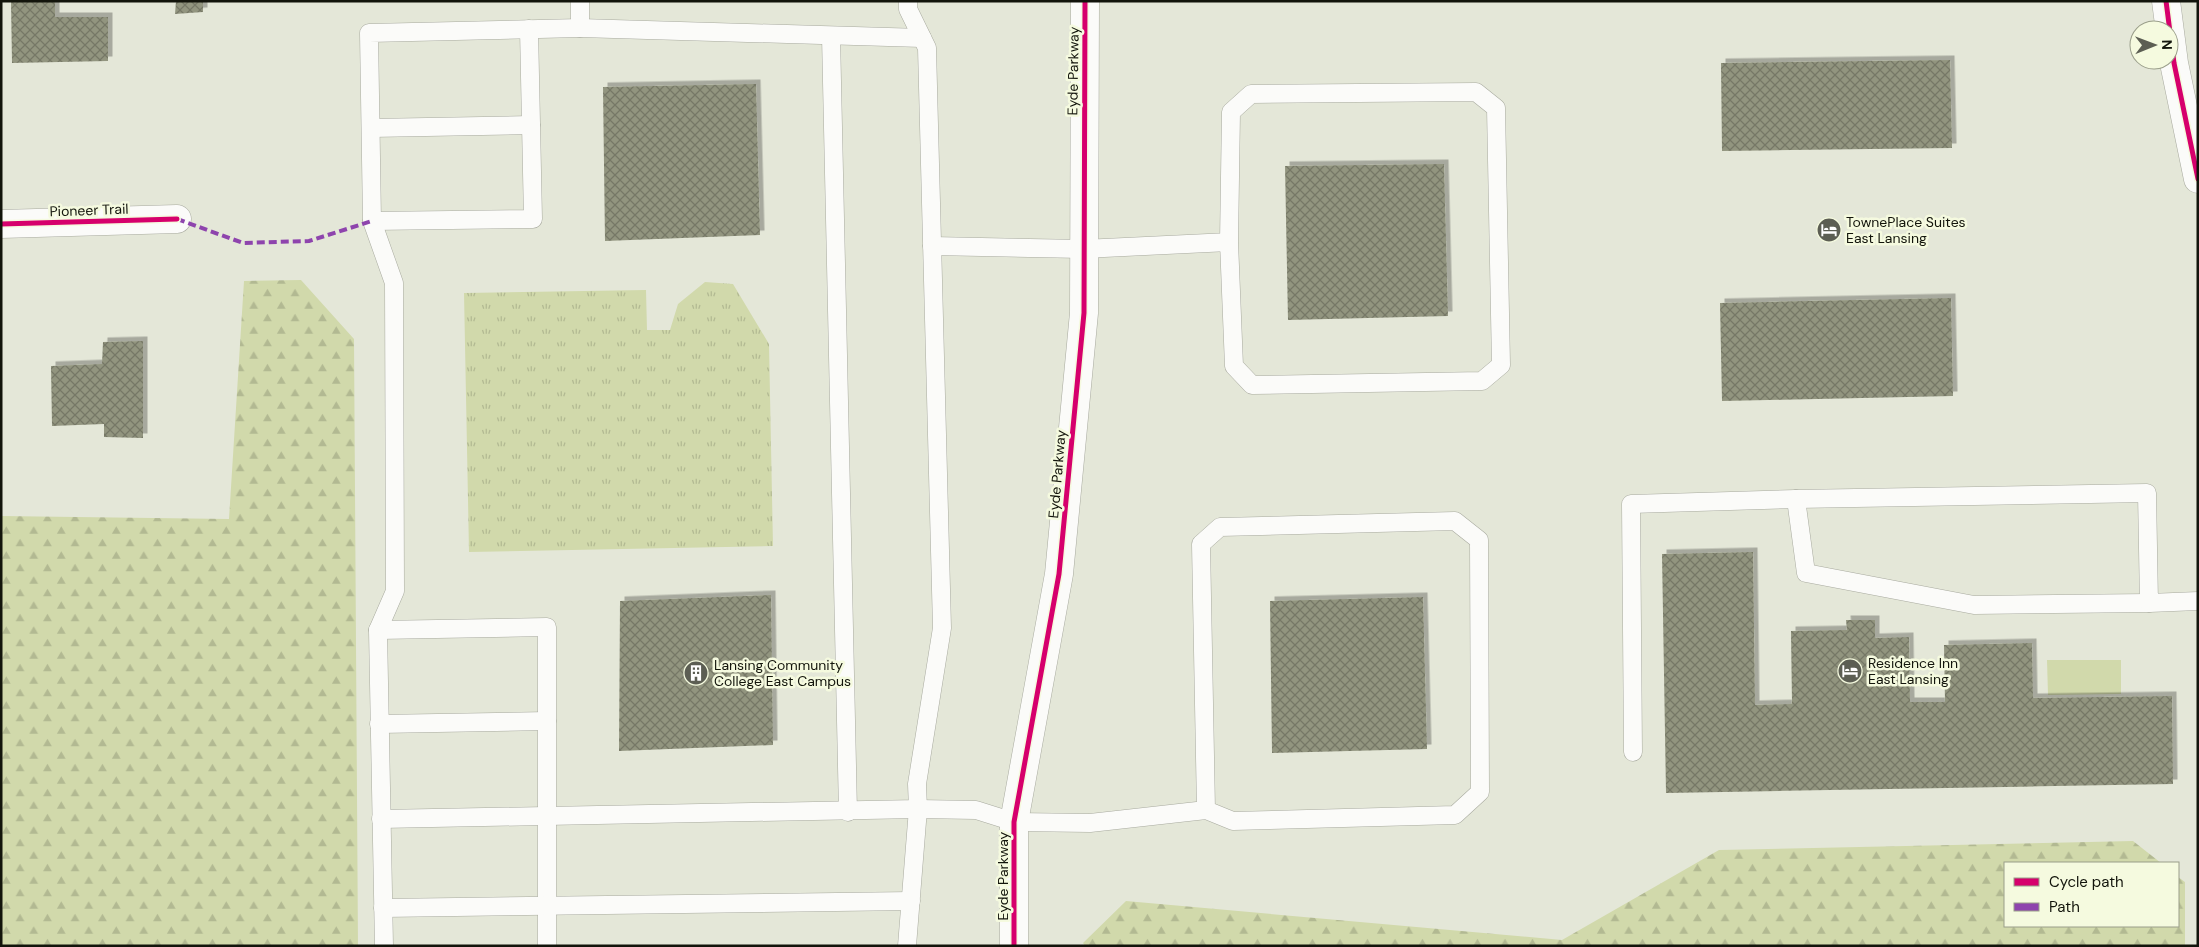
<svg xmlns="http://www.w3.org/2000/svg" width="2199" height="947" font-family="'DM Sans',sans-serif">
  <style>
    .grass { fill: url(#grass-tufts) }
    .forest { fill: url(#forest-firs) }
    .pitch { fill: #d1d9ab }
    .building { fill: url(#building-cross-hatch); filter: url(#shadow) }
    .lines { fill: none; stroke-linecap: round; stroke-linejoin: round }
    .service-casing { stroke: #a8aa9f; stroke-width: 19 }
    .minor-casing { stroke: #a8aa9f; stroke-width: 29 }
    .path { stroke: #cccec9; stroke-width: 3; stroke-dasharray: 2.5 4; stroke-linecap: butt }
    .service { stroke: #fbfbf9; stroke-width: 18 }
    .minor { stroke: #fbfbf9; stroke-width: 28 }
    .quiet { stroke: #8e44ad; stroke-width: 4; stroke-dasharray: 8 4; stroke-linecap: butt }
    .cycleway-casing { stroke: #f5fadf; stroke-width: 8 }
    .cycleway { stroke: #d6006c; stroke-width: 5 }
    .labels { text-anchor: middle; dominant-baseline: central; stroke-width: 5; stroke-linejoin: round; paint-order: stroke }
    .street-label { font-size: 14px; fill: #12140b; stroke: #f5fadf }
    .poi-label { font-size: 14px; fill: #12140b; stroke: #f5fadf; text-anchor: start }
  </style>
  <defs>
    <pattern id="grass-tufts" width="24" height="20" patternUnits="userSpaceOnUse" patternTransform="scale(1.25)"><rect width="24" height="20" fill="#d1d9ab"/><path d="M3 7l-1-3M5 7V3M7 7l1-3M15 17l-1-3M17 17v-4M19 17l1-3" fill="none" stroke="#b2b992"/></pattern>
    <pattern id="forest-firs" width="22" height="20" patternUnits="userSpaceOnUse" patternTransform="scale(1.25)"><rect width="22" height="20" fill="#d1d9ab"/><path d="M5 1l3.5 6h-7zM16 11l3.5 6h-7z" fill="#b2b992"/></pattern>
    <pattern id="building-cross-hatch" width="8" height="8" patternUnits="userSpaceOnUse" patternTransform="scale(1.25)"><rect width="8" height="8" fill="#92957f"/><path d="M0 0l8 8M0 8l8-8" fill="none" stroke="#767866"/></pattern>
    <filter id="shadow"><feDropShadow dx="4.5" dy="-4.5" stdDeviation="0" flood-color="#0004"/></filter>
  </defs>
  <rect width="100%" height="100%" fill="#e4e7d8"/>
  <path class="grass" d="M705,282l28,2 36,60 4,202 -304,6 -5,-259 182,-3 1,40h23l8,-26z"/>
  <g class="forest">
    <path d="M301,280l53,59 4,607h-357v-430l228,3 15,-238z"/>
    <path d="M2133,841l28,22h-156v63h173v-49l7,5v64h-1100l-2,-3 43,-42 436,39 157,-90z"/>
  </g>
  <path class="pitch" d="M2047,660h74v34l-73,1z"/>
  <g class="building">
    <path d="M11,1h44v16h53v44l-96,2z"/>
    <path d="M176,1h27v11l-28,2z"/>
    <path d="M1950,60l2,88 -230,3 -1,-88z"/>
    <path d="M756,84l4,151 -155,6 -2,-154z"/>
    <path d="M1444,164l4,152 -160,4 -3,-154z"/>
    <path d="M1951,298l2,98 -231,5 -2,-98z"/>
    <path d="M143,341v97l-39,-1v-13l-52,2 -1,-60 51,-2 1,-22z"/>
    <path d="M1753,552l2,153 37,-1 -1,-73 56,-1 -1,-10h29v18l34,-1 1,65h35l-1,-57 88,-2 1,55 139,-2 1,88 -507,9 -4,-239z"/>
    <path d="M771,595l2,150 -154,6 1,-150z"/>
    <path d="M1423,597l4,152 -155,4 -2,-152z"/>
  </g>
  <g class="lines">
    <defs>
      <g id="service">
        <path d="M580,28l342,10"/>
        <path d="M831,36l17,776"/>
        <path d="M371,128l160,-3"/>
        <path d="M372,221l161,-2 -4,-190"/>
        <path d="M932,246l151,3 146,-7 5,124 18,19 230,-4 19,-16 -5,-257 -20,-16 -225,2 -20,18 -2,130"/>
        <path d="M1796,499l10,74 168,32 175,-2"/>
        <path d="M378,630l169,-3v319"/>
        <path d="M379,724l168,-3"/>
        <path d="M1633,752l-2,-248 165,-5 351,-6 2,110 49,-2"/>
        <path d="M381,819l537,-10 -1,-25 25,-156 -15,-580 -19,-39v-8"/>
        <path d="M383,908l528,-7"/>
        <path d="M384,946l-6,-316 17,-39 -1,-308 -22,-62 -3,-188 211,-5v-27"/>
        <path d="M907,946l11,-137 58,1 38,12 76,1 116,-13 27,11 222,-6 25,-23 -1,-252 -24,-19 -235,6 -19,17 5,266"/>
      </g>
      <g id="minor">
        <path d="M2166,1l8,62 24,116"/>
        <path d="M1,224l176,-5"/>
        <path d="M1014,946v-124l45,-248 25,-261 1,-312"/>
      </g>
    </defs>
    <use href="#service" class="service-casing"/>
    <use href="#minor" class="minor-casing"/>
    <path class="path" d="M792,663l27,-1"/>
    <use href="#service" class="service"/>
    <use href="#minor" class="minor"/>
    <path class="quiet" d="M177,219l66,24 66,-2 63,-20"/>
    <defs>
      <g id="cycleway">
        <path d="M2166,1l8,62 24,116"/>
        <path d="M1,224l176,-5"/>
        <path d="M1014,946v-124l45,-248 25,-261 1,-312"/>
      </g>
    </defs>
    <use href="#cycleway" class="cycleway-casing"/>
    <use href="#cycleway" class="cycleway"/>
  </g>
  <defs>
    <symbol id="hotel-disc" viewBox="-11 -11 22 22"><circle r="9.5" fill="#5c5e53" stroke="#f5fadf"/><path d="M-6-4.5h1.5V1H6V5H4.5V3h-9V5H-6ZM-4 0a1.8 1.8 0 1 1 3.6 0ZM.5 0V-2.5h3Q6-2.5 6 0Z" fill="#fff"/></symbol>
    <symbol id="building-disc" viewBox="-11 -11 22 22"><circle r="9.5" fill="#5c5e53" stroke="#f5fadf"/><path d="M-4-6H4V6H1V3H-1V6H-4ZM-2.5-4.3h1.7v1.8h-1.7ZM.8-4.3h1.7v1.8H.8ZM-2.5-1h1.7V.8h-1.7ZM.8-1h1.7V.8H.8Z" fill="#fff"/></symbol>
  </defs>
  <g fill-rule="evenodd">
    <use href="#hotel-disc" x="1815" y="216" width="28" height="28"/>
    <use href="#hotel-disc" x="1836" y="657" width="28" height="28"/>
    <use href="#building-disc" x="682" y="659" width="28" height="28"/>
  </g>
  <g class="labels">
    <g class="street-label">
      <text transform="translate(1073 71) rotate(-89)">Eyde Parkway</text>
      <text transform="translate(89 210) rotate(-2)">Pioneer Trail</text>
      <text transform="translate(1057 474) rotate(-85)">Eyde Parkway</text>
      <text transform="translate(1003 876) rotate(-90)">Eyde Parkway</text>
    </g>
    <g class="poi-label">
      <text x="1846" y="222">TownePlace Suites<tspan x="1846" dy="16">East Lansing</tspan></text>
      <text x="1868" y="663">Residence Inn<tspan x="1868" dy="16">East Lansing</tspan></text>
      <text x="714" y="665">Lansing Community<tspan x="714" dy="16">College East Campus</tspan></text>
    </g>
  </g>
  <rect width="2199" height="947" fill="none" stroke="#12140b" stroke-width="5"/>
  <rect x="2004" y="862" width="175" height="65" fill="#f5fadf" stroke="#9a9e8a"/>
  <rect x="2014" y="878" width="25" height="8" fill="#d6006c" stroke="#9a9e8a"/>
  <text x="2049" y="887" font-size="15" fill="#12140b">Cycle path</text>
  <rect x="2014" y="903" width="25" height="8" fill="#8e44ad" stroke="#9a9e8a"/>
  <text x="2049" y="912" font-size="15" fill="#12140b">Path</text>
  <g transform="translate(2154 45) rotate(89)"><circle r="24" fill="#f5fadf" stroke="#9a9e8a"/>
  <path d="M0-4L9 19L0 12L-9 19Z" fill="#5c5e53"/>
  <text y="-8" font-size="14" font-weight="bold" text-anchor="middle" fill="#12140b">N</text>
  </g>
</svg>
